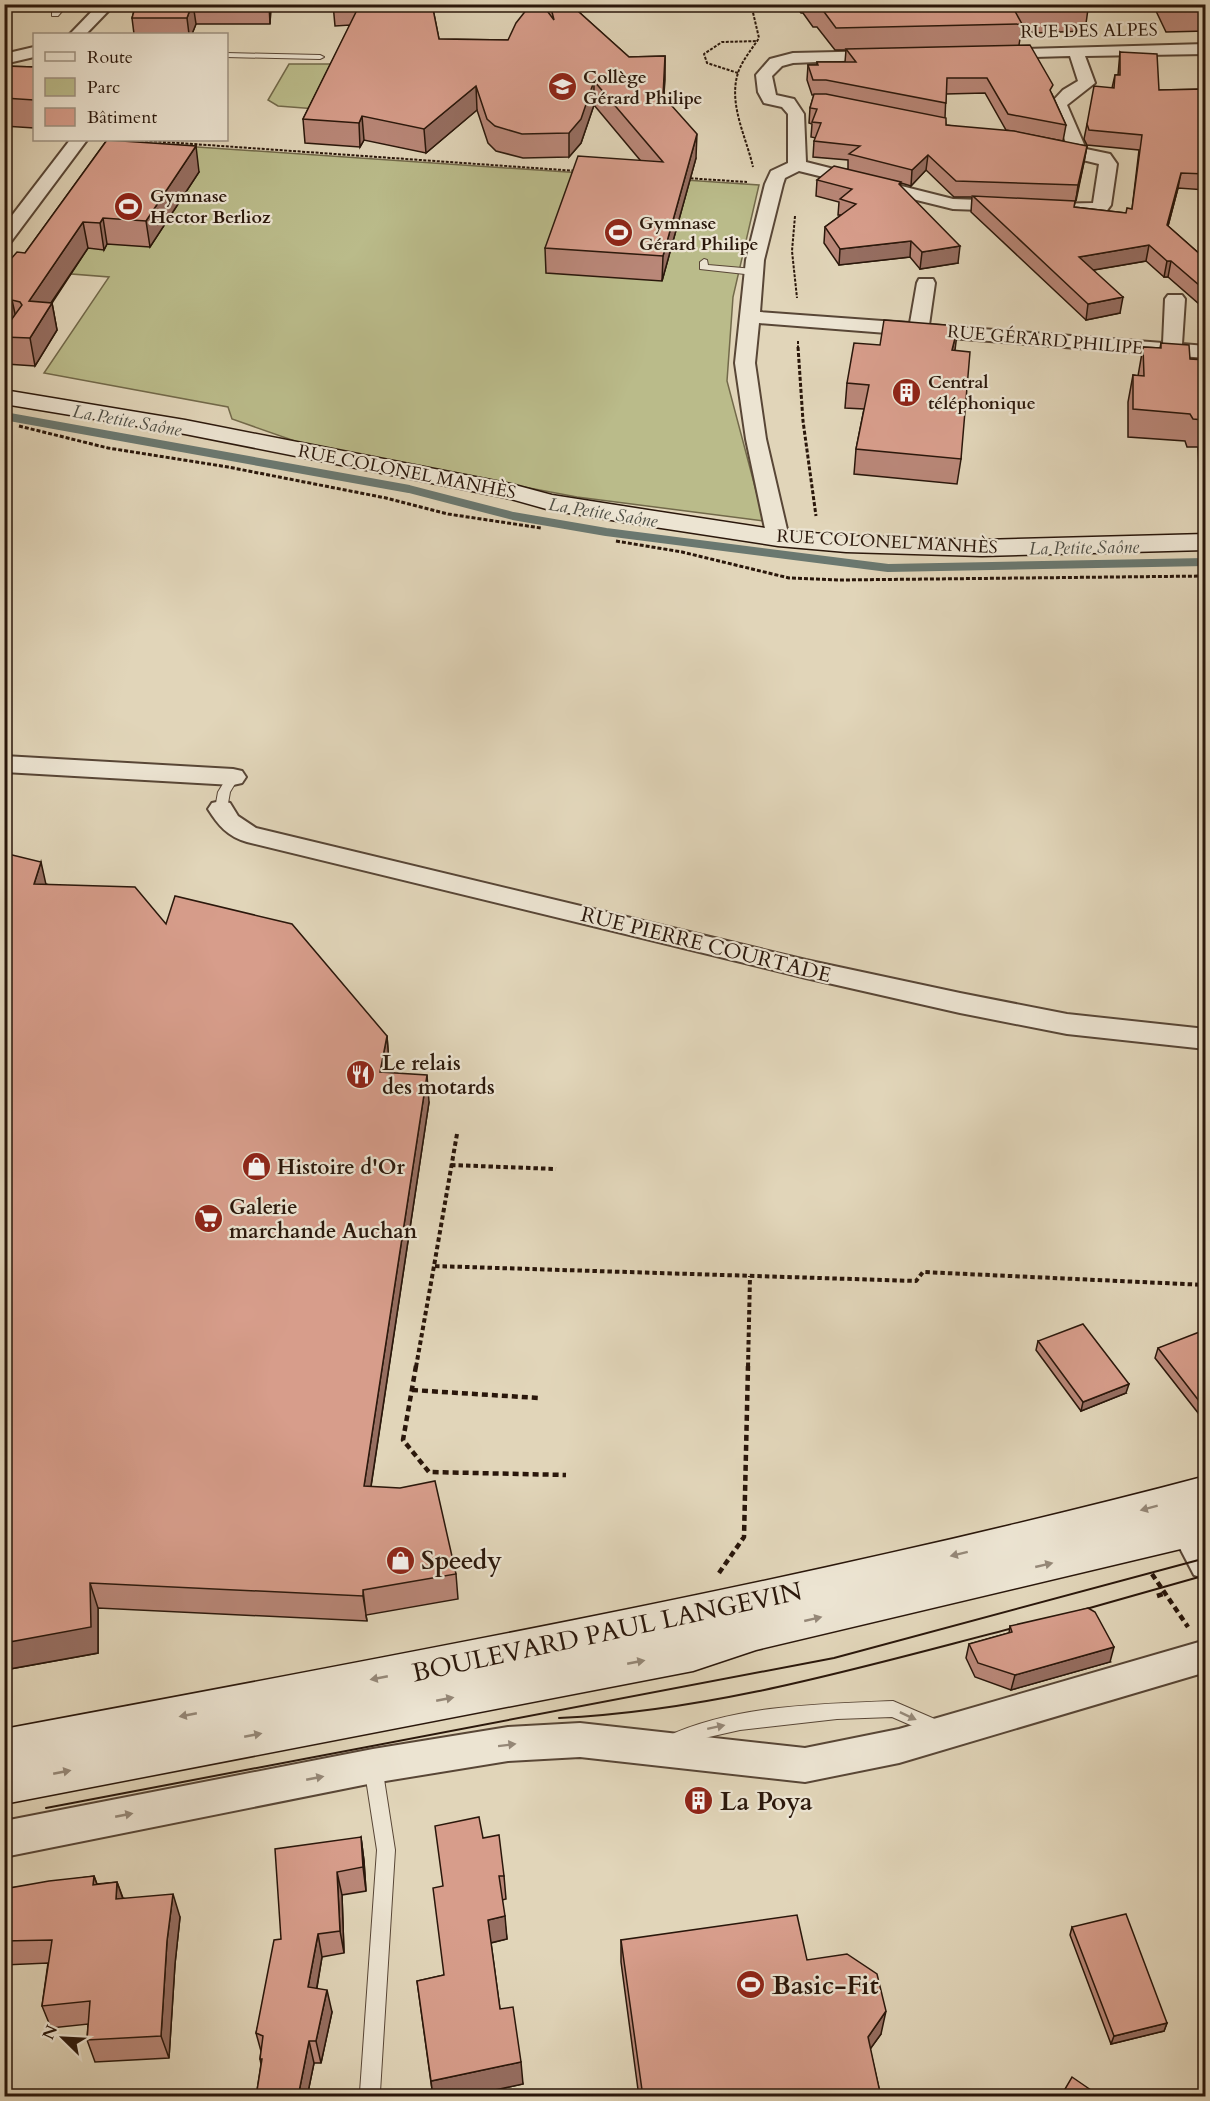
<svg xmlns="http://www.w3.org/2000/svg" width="1210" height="2101" font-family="Cardo,serif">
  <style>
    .green { fill: #babb8a; stroke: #72694a; stroke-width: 1.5 }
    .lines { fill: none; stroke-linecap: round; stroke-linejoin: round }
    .stream { stroke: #6a7870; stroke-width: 8 }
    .lane-casing { stroke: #584636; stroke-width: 2 }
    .street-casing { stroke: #584636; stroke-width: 4 }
    .secondary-casing { stroke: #2a170b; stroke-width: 3 }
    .path-far3 { stroke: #2a170b; stroke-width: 2; stroke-dasharray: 3 1.5; stroke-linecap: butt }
    .path-far2 { stroke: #2a170b; stroke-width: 3; stroke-dasharray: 4 2; stroke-linecap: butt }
    .path-far1 { stroke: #2a170b; stroke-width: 4; stroke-dasharray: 4.5 3; stroke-linecap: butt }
    .path { stroke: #2a170b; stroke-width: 4.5; stroke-dasharray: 6 4; stroke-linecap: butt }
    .lane { fill: #ece4d2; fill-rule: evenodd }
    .street { fill: #ece4d2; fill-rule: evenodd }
    .secondary { fill: #ece4d2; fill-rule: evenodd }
    .tram { stroke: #2a170b; stroke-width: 2 }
    .wall { fill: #b98778; stroke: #2a170b; stroke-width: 1.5 }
    .shaded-wall { fill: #966e61; stroke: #2a170b; stroke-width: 1.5 }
    .building { fill: #d79d8b; stroke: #2a170b; stroke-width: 1.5 }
    .oneway { fill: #958878 }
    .labels { text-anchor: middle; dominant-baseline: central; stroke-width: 4.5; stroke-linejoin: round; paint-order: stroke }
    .far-street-label { font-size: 18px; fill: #2a170b; stroke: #ece4d2 }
    .far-poi-label { font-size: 18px; font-weight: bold; fill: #2a170b; stroke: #ece4d2; text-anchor: start }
    .far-water-label { font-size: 18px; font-style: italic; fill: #4f4f46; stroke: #ece4d2 }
    .street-label { font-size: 21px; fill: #2a170b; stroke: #ece4d2 }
    .poi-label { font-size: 21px; font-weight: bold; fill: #2a170b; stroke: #ece4d2; text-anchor: start }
    .near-poi-label { font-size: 26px; font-weight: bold; fill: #2a170b; stroke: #ece4d2; text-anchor: start }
    .near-street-label { font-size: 26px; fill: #2a170b; stroke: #ece4d2 }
  </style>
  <rect width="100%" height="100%" fill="#e1d5b9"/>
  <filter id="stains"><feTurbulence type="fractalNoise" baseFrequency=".00333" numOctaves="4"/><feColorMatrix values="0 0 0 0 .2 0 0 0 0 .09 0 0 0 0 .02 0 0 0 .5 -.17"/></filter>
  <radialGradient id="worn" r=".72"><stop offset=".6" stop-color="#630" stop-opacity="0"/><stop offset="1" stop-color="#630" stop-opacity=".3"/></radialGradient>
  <g class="green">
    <path d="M289,64h56l10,48 -77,-6 -10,-6z"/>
    <path d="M123,142l636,43 -26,112 -6,84 37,140 -187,-24 -265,-50 -80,-28 -4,-12 -184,-34 65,-96 -75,-6z"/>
  </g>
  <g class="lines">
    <path class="stream" d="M4,416l405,73 104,27 93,16 282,36 318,-6"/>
    <defs>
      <g id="lane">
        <path d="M60,4h8l-10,12h-6v-4z"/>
        <path d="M226,53l94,2 4,2 -4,2 -94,-2z"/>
        <path d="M704,259l3,1 1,5 46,4 4,3 -4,3 -54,-6v-7z"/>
        <path d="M233,773l6,4 -9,15 -3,17 -6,4 -4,-1 -2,-3 3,-17 11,-18z"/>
        <path d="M893,1701l51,22 3,6 -3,6 -6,2 -46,-20 -55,2 -97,11 -40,9 -26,11 -6,-2 -3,-6 3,-6c67,-31 151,-32 225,-35z"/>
        <path d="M373,1758l6,2 3,6 13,84 -15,242 -2,4h-16l-2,-4 17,-242 -13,-84 3,-6z"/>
      </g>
      <g id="street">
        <path d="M99,4h16l-29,30h-16z"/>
        <path d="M1206,44v10l-121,2 10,27 -28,22 19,44 24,5 7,10 -6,41 -6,8 -6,1 -50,-2 -3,-4 3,-4 44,-1 6,-39 -57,-14 -3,-4 3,-4 6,-1 19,4 -17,-41 13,-14 15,-9 -8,-25 -75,2 -8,-5 2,-3z"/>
        <path d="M34,47v10l-30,7v-10z"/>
        <path d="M883,51l8,5 -2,3 -96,4 -11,3 -10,10 4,19 18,4 10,15 2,48 147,37 56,2 6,1 3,4 -3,4 -6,1 -56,-2 -154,-38 -14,7 -2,6 -19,76 -4,52 150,11 7,-40 2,-4h14l2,4 -6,42 234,18 2,-44 3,-4h14l3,4 -3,45 24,2v12l-447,-35 -4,40 11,76 23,99 -3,5 -8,2 -8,-2 -3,-5 -21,-99 -11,-76 11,-103 19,-76 6,-13 17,-8v-49l-6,-7 -18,-4 -6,-11 -2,-17 14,-16 23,-6z"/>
        <path d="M70,140h17l-77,103 -6,1v-18z"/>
        <path d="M4,756l229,13 9,2 4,6 -4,6 -9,2 -229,-13z"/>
        <path d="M221,801l9,2 8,13 18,12 550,132 154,33 107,21 139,15v20l-139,-15 -107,-21 -154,-35 -559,-136c-19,-5 -29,-17 -39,-33l4,-6z"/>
        <path d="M1204,1499l2,1v79l-12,-4 -23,-44c7,-15 17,-26 33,-32z"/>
        <path d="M1206,1640v32l-307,91 -94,19 -225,-25 -72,4 -135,22 -369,74v-36l369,-72 135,-22 72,-4 225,25 94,-19z"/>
      </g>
      <g id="secondary">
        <path d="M4,390l181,30 326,64 41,11 96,15 130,20 68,6 136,4 224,-6v16l-224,6 -136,-4 -68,-6 -130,-20 -98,-16 -43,-12 -322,-64 -181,-30z"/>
        <path d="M1206,1476v67l-450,107 -63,21 -689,133v-75c403,-76 805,-148 1202,-253z"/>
      </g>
    </defs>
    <use href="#lane" class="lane-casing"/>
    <use href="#street" class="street-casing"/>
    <use href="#secondary" class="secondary-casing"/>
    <g class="path-far3">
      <path d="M751,4l8,34c-7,11 -15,20 -20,32 -12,32 7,66 14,97"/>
      <path d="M738,73l-31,-10 -3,-9 18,-12 36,-1"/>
      <path d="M136,140l441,31"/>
      <path d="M686,178l61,4"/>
      <path d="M795,216l-3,35 5,47"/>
      <path d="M798,341v8"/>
    </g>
    <g class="path-far2">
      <path d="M798,347l5,74 13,95"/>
      <path d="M19,426l89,22 120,19 158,31 62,16 93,14"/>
      <path d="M616,541l66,11 107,26 50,2 367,-4"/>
    </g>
    <g class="path-far1">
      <path d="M457,1134l-23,132 482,15 7,-9 283,13"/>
      <path d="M451,1165l105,4"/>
      <path d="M416,1367l18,-101"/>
      <path d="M748,1367l2,-91"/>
    </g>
    <g class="path">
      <path d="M416,1366l-13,74 26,32 137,3"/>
      <path d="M412,1390l127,8"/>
      <path d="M719,1573l25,-36 4,-171"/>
      <path d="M1152,1574l36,53"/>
      <path d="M1157,1596l9,-3"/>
    </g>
    <use href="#lane" class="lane"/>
    <use href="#street" class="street"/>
    <use href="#secondary" class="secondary"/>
    <g class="tram">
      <path d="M1072,1613l134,-38"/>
      <path d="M559,1718c158,-7 313,-54 466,-93"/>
      <path d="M46,1808l788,-150 372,-100"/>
    </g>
  </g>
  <g class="wall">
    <path d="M136,4h135l-1,20h-74l-4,10h-58l-2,-16z"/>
    <path d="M333,4h99l7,35 69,1 37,-32 -1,-4h26l59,53 36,-1 -1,41 32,61 -34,123 -116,-8 -1,-25 95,-88 -46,-55 -13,38 -12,14 -46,1 -27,-7 -8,-8 -11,-33 -51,43 -62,-13 -4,7 -55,-4 -2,-24 47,-94 -15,1z"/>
    <path d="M794,4h412v27l-40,1 -11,-23h-67l-3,22 -51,2 -12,-7 -3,19 33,49 14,31 -3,16 -57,-11 -21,-37 -39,1 -1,24 1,7 141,21 -3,16 -10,45 52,6 6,-4 7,-59 -52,-5 -3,-6 3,-15 25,-36 3,-13h3l2,-23 39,38 47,-1v101l-28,-2 -10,38 34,30 4,-1v55l-38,-33h-4l-18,-16 -53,9 27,43 -34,7 -115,-108 1,-15h-18l-28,-27 -15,16 -10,-3 -1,3 58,77 -38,6 -10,-12 -71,8 -15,-22 1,-16 16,-12h-3l1,-13 -23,-6 1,-16 31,-11v-9l-35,-3 1,-16 2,-3 -5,-1 1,-13 -3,-1 1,-15 4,-13h-2l-5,-15 1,-15h9v-3h28l1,-12h-11l-18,-23h-4l-10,-14h-2z"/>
    <path d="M4,66l30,1v61l-30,-2z"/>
    <path d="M107,140l92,32 -49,75 -43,-3 -3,6 -16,-2 -36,55 5,27 -22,36 -29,-2 -2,-7v-90l21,-14z"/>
    <path d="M1161,343l29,16 16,1v133l-1,-6h-5l-2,-40h-11l-2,-6 -57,-4v-35l5,-27 5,1 5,-29 17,1z"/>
    <path d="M955,351l6,108 -4,25 -103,-10 2,-25 8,-40 -19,-1 2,-25z"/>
    <path d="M4,853l42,31 120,40 221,112 2,27 -1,10 41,29 -58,385 85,87 2,25 -92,16 1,6 -269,-13v45l-94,17z"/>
    <path d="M1206,1336v87l-51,-65 3,-10z"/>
    <path d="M1038,1341l88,52 -45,18 -45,-61z"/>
    <path d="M1010,1626l100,36 -99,28 -36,-13 -9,-19 3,-14 40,-11z"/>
    <path d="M361,1837l3,24 2,30 -24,4 2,58 -22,4 -5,31 15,24 -11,51h-7l-7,34h-51l5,-33 -1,-5 1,-8 -5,-18 25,-94z"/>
    <path d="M483,1838l21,38 2,23 -4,1 5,39 -16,4 9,66 23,75 -61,13h-29l-16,-116 27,-6z"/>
    <path d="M94,1876l3,8 20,-2 6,16 57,19 -5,47 -6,94 -74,4 -8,-22 1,-16 -37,4 -9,-22 6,-43 -44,2v-76z"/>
    <path d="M1072,1927l95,96 -3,8 -53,13 -41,-109z"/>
    <path d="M621,1940l186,20 74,74 -11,15 11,48h-242l-18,-135z"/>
  </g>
  <g class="shaded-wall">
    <path d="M192,4h1l3,20 -4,10h-3l-2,-16z"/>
    <path d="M269,4h2v3l-1,17z"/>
    <path d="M665,56v24l-3,40 1,-24z"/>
    <path d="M594,81v24l-13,38 -12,14v-24z"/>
    <path d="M476,86l1,24 -51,43 -2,-24z"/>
    <path d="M362,116l2,24 -4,7 -1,-24z"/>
    <path d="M697,134l-1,24 -34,123 1,-25z"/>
    <path d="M196,146l3,26 -49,75 -4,-26z"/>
    <path d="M1087,146l-3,16 -8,39 2,-16z"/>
    <path d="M928,155l-2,15 -15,16 1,-16z"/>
    <path d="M1181,173l-3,15 -14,53 3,-16z"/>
    <path d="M103,218l4,26 -3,6 -4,-27z"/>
    <path d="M83,222l5,26 -54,80 -5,-27z"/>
    <path d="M911,241l-1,16 -71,8 1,-16z"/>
    <path d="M1149,245l-3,16 -70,12 3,-16z"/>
    <path d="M960,246l-2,17 -38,6 2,-17z"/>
    <path d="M1167,261h4l-3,16h-4z"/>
    <path d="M1123,297l-3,16 -34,7 2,-16z"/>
    <path d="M12,300l6,27 -14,10v-28z"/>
    <path d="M52,303l5,27 -22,36 -5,-28z"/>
    <path d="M958,326l-3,24 -6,25 3,-25z"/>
    <path d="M41,862l6,27 -13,-5z"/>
    <path d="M387,1036l2,27 -6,36 -3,-27z"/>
    <path d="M427,1075l2,27 -62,410 -3,-26z"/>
    <path d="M1129,1384l-3,9 -45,18 2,-9z"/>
    <path d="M90,1583l8,25v45l-94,17v-27z"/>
    <path d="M363,1590l3,25 1,6 -4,-25z"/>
    <path d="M1114,1647l-4,15 -99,28 4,-15z"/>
    <path d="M361,1837l3,24 2,30 -3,-24z"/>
    <path d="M337,1872l5,23 2,58 -4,-22z"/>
    <path d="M94,1876l8,23 -9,-14z"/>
    <path d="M117,1882l8,23 -9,-6z"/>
    <path d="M173,1894l7,23 -5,47 -6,94 -8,-22 6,-95z"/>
    <path d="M505,1916l2,23 -17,4 -2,-23z"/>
    <path d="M318,1934l4,23 -9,52 -5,-22z"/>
    <path d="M327,1990l5,22 -11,51 -5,-22z"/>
    <path d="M886,2011l-5,23 -18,25 5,-22z"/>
    <path d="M1167,2023l-3,8 -53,13 3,-8z"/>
    <path d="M309,2041l5,22 -7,34h-9z"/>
    <path d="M521,2062l2,22 -61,13h-29l-2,-16z"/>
  </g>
  <g class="building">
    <path d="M136,4h56l-5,14h-55z"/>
    <path d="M360,4h72l7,35 69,1 8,-17 15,-19h11l12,16 -4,-16h20l59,53 36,-1 -2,40 34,38 -34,122 -118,-8 33,-92 85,6 -69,-81 -13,38 -12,14 -47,1 -27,-8 -8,-7 -11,-33 -52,43 -62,-13 -3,7 -56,-4z"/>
    <path d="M814,4h197l11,20 -186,4 -17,-23z"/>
    <path d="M1026,4h60l2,5 -52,2z"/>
    <path d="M1167,4h39v5l-37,1z"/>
    <path d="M1030,45l23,40 -3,5 16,35 -58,-11 -21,-36h-40l-1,25 -120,-23h-13l-5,-15h10l-1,-3h39l-10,-13z"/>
    <path d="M1120,52l37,2 2,36 47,-1v85l-25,-1 -14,52 35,31 4,-1v36l-35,-30h-4l-18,-16 -70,12 44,40 -35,7 -115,-108 102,5 -1,6 52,6 1,-5 5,1 10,-74 -53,-5 -2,-6 7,-38 20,2 1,-13h5z"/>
    <path d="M4,66l30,1v33l-30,-2z"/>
    <path d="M814,94h12l120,24v7l68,6 73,15 -9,39 -122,-4 -28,-26 -16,15 -63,-16 11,-8 -46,-5 7,-18 -9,-1 5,-13 -7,-1z"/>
    <path d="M107,140l89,6 -50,75 -43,-3 -3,5 -17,-1 -54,79 23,2 -22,35 -26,-1v-7l18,-25 -2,-3 -8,-2 -8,9v-42l13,-15 8,1z"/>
    <path d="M834,166l67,16 -2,2 61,62 -38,6 -11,-11 -71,8 -15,-22 31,-23 -16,-5 12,-10 -35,-9z"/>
    <path d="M884,320l74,6 -6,24 18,2 -9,107 -105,-10 13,-64 -22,-2 7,-40 26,2z"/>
    <path d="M1161,343l28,2 1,14 16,1v92l-2,-32 -11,-1 -3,-5 -57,-5v-34l11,1 -1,-29 18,1z"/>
    <path d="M4,853l37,9 -7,22 101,3 31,37 9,-28 117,28 95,112 -7,36 47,3 -63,411 36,2 35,-7 21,93 -93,16v6l-273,-13 1,44 -87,16z"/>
    <path d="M1083,1324l46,60 -46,18 -45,-61z"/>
    <path d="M1202,1331l4,5v74l-48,-62z"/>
    <path d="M1088,1608l7,4 19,35 -99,28 -37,-12 -9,-19 43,-12 -2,-6z"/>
    <path d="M479,1817l4,21 16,-3 5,41h-5l6,40 -17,4 12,89 13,-2 8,55 -90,19 -14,-100 27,-6 -11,-87 10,-2 -8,-60z"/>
    <path d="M361,1837l2,30 -26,5 3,59 -22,3 -10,53 19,3 -11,51h-7l-11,56h-42l6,-38h-2l3,-23 -7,-3 18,-93 7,-1 -6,-90z"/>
    <path d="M94,1876l-1,9 24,-3 -1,17 57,-5 -6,47 -6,95 -74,4 3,-39 -48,5 10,-66 -48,1v-52l45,-8z"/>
    <path d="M1126,1914l41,109 -53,13 -42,-109z"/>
    <path d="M797,1915l10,45 40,-6 30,20 9,37 -18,26 13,60h-238l-22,-157z"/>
    <path d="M1072,2077l29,20h-54l3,-7 11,6z"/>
  </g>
  <defs><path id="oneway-solid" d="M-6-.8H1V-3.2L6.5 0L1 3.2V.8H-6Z" transform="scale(1.5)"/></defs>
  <g class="oneway">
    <use href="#oneway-solid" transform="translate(1149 1508) rotate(165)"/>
    <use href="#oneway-solid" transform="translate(959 1554) rotate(166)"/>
    <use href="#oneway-solid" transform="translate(1044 1565) rotate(-13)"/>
    <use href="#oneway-solid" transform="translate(813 1619) rotate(-13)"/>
    <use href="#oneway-solid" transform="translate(636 1662) rotate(-11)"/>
    <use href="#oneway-solid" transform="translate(379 1678) rotate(169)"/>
    <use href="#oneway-solid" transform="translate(445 1699) rotate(-11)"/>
    <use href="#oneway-solid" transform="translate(188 1715) rotate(169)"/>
    <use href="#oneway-solid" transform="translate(908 1716) rotate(25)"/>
    <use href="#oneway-solid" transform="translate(716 1727) rotate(-12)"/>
    <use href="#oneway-solid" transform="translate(253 1735) rotate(-11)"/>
    <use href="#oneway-solid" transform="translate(507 1745) rotate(-7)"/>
    <use href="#oneway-solid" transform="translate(62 1772) rotate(-11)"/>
    <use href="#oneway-solid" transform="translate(315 1778) rotate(-11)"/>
    <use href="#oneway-solid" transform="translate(124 1815) rotate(-11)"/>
  </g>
  <defs>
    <symbol id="school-disc" viewBox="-11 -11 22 22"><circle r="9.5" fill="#8f2418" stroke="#ece4d2"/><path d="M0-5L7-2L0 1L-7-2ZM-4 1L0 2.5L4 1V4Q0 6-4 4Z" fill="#fff"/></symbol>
    <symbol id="stadium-disc" viewBox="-11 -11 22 22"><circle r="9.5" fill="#8f2418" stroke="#ece4d2"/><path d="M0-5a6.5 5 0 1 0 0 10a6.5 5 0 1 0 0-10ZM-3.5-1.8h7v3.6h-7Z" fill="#fff"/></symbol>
    <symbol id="building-disc" viewBox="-11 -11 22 22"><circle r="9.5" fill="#8f2418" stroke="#ece4d2"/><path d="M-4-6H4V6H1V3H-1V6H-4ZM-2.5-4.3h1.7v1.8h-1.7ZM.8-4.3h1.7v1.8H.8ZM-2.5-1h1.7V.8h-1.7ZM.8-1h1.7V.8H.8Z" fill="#fff"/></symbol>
    <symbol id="restaurant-disc" viewBox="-11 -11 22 22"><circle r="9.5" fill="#8f2418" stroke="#ece4d2"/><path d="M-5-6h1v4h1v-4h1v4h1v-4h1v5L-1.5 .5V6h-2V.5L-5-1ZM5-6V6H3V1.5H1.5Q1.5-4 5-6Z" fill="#fff"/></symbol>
    <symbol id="shop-disc" viewBox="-11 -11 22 22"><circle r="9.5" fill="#8f2418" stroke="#ece4d2"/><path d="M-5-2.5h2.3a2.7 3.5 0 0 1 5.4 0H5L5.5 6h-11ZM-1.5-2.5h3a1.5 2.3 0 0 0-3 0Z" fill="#fff"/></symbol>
    <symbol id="supermarket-disc" viewBox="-11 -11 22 22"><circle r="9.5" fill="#8f2418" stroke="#ece4d2"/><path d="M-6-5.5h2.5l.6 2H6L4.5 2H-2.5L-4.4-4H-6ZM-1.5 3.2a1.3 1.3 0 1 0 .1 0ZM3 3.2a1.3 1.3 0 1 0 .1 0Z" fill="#fff"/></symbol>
  </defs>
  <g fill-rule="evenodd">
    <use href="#school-disc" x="546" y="70" width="33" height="33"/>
    <use href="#stadium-disc" x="112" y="190" width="33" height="33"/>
    <use href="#stadium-disc" x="602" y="216" width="33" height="33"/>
    <use href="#building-disc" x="890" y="376" width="33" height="33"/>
    <use href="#restaurant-disc" x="344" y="1058" width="33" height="33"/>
    <use href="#shop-disc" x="240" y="1150" width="33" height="33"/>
    <use href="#supermarket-disc" x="192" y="1202" width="33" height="33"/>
    <use href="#shop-disc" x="384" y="1544" width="33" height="33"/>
    <use href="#building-disc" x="682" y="1784" width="33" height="33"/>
    <use href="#stadium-disc" x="734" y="1968" width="33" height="33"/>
  </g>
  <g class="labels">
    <g class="far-street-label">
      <text transform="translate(1089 31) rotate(-1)">RUE DES ALPES</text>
      <text transform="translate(1045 340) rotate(5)">RUE GÉRARD PHILIPE</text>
      <text transform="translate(407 472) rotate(11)">RUE COLONEL MANHÈS</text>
      <text transform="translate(887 542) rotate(3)">RUE COLONEL MANHÈS</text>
    </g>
    <g class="far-poi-label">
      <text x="583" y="77">Collège<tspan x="583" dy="21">Gérard Philipe</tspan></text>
      <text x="150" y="196">Gymnase<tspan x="150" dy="21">Hector Berlioz</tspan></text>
      <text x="639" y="223">Gymnase<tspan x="639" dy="21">Gérard Philipe</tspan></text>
      <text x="928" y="382">Central<tspan x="928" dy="21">téléphonique</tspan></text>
    </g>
    <g class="far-water-label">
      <text transform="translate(127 421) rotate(10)">La Petite Saône</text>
      <text transform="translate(603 513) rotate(9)">La Petite Saône</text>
      <text transform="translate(1084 548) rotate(-1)">La Petite Saône</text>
    </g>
    <g class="street-label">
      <text transform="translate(706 945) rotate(14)">RUE PIERRE COURTADE</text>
    </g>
    <g class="poi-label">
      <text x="382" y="1063">Le relais<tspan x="382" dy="24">des motards</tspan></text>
      <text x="277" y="1167">Histoire d'Or</text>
      <text x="229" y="1207">Galerie<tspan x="229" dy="24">marchande Auchan</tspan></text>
    </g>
    <g class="near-poi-label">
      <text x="421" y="1560">Speedy</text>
      <text x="720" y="1801">La Poya</text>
      <text x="772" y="1985">Basic-Fit</text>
    </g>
    <g class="near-street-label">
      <text transform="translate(607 1632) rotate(-12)">BOULEVARD PAUL LANGEVIN</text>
    </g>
  </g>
  <rect width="1210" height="2101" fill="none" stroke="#e1d5b9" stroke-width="24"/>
  <rect x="6" y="6" width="1198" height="2089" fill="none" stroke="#2a170b" stroke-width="3"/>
  <rect x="12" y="12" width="1186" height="2077" fill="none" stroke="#2a170b" stroke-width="1.5"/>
  <rect x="33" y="33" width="195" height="108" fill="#ece4d2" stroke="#9e9282" stroke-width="1.5"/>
  <rect x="45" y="52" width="30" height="9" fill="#ece4d2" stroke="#9e9282" stroke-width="1.5"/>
  <text x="87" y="63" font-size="18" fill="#2a170b">Route</text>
  <rect x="45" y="78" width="30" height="18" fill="#babb8a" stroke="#9e9282" stroke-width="1.5"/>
  <text x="87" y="93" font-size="18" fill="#2a170b">Parc</text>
  <rect x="45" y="108" width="30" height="18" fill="#d79d8b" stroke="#9e9282" stroke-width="1.5"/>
  <text x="87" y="123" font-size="18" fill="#2a170b">Bâtiment</text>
  <g transform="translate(63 2038) rotate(294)" stroke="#ece4d2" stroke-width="4.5" paint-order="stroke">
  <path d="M0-4.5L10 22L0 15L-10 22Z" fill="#2a170b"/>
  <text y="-9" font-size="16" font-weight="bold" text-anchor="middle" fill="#2a170b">N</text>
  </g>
  <rect width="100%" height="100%" filter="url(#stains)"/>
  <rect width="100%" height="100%" fill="url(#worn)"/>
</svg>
